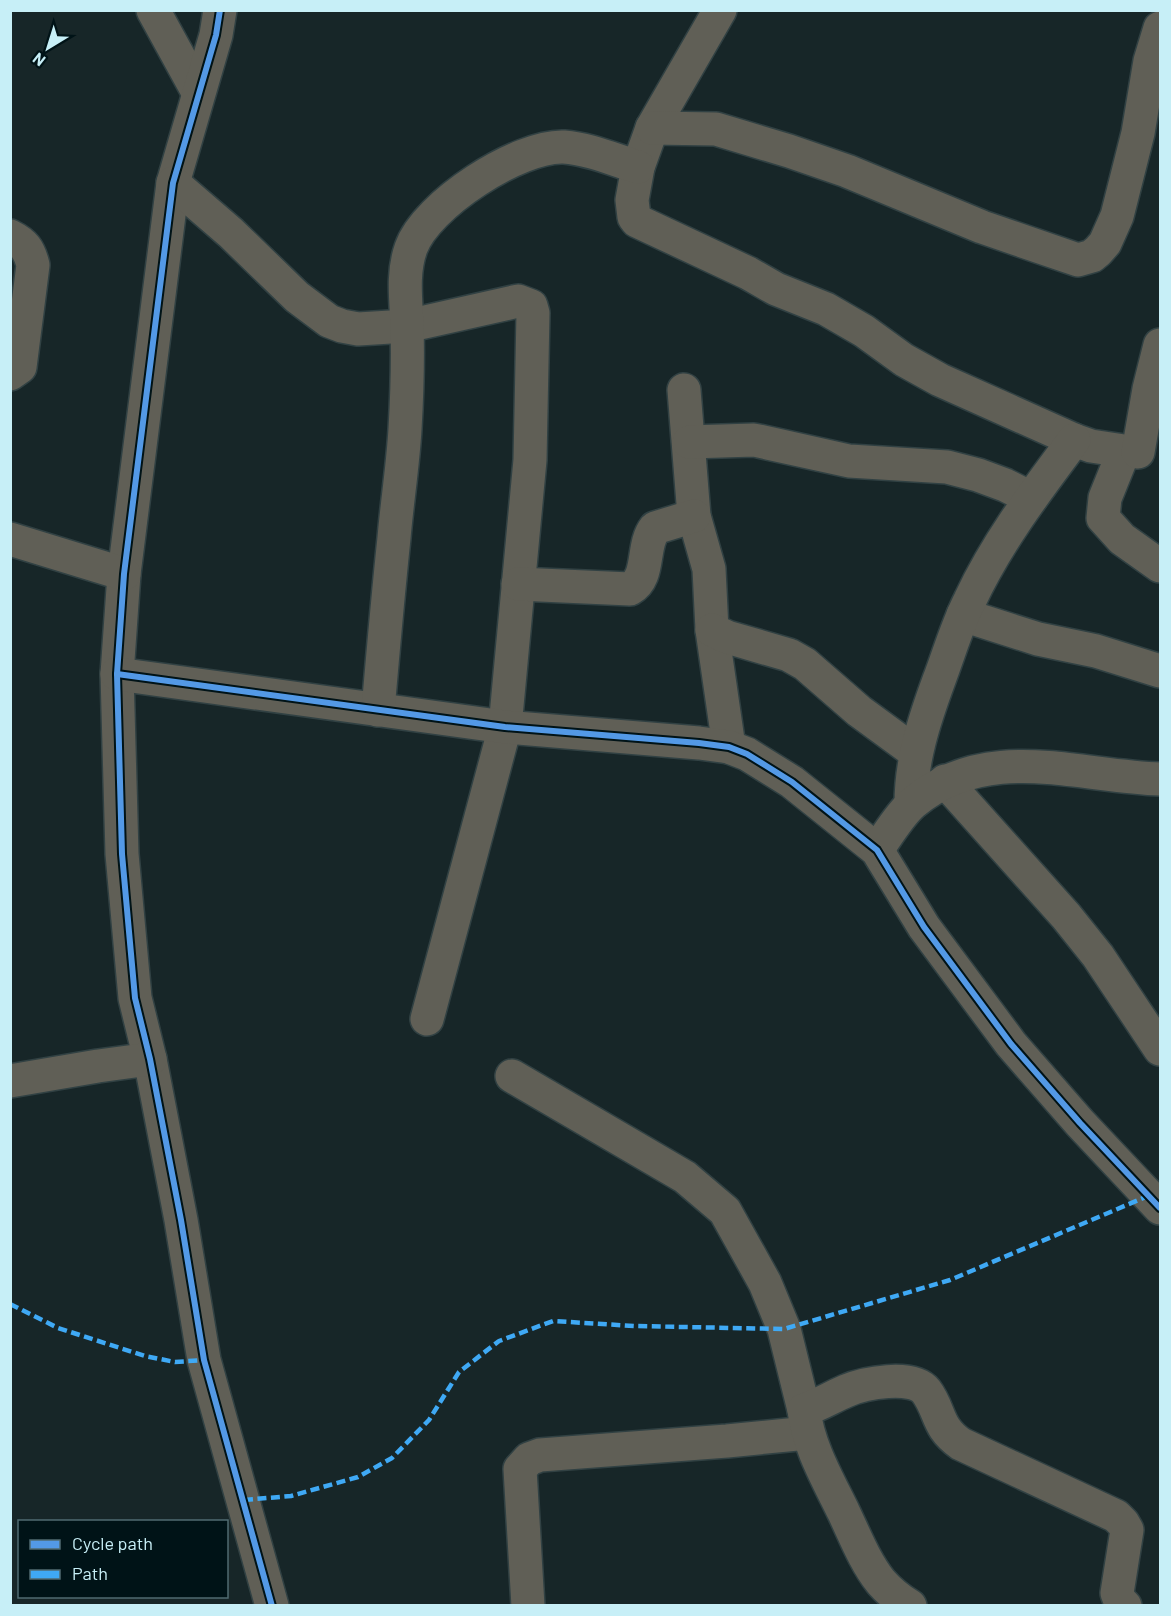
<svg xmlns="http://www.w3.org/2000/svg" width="1171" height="1616" font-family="Barlow,sans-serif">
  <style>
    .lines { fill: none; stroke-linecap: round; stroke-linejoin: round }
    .minor-casing { stroke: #314143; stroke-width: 36 }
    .minor { stroke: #605f56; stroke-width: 33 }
    .quiet { stroke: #3fa9f5; stroke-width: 4.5; stroke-dasharray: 9 4.5; stroke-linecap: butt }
    .cycleway-casing { stroke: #001317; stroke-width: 10 }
    .cycleway { stroke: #5399e6; stroke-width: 6 }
  </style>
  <rect width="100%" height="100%" fill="#172628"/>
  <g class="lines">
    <defs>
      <g id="minor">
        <path d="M153,10l45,82"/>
        <path d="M220,10l-4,25 -43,148 -49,391 -7,100 5,180 13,144 15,61 31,161 23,140 68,246"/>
        <path d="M720,10l-68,118 -14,39 -6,33 2,17 3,4 111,52 28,16 50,20 38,22 40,29 36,20 134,60 17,6 33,5 -19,47 -2,20 19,21 38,27"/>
        <path d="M652,128l64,1 73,22 58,20 135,56 96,33 14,-4 6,-5 7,-8 12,-27 21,-83 12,-72 10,-33"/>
        <path d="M173,183l58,50 66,64 32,24 13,5 16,3 49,-3 111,-25 13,5 2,7 -3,147 -25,267 -78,292"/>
        <path d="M10,236c14,7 19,13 23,29l-13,102 -10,7"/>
        <path d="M684,390l10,126 15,53 3,61 17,117"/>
        <path d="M689,442l65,-2 95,21 98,6 31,8 27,10 26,13"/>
        <path d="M1138,452l11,-63 11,-44"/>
        <path d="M10,539l114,35"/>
        <path d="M518,584l112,5c21,-12 11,-43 25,-61l39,-12"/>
        <path d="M963,615l75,24 58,12 64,20"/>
        <path d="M712,630l15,7 62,18 16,9 54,47 56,41"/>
        <path d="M117,674l388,53 194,16 30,4 18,7 45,28 85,68 47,77 87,117 69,79 80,85"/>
        <path d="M378,710c5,-58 10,-115 16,-172 3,-36 9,-73 11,-109 2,-34 3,-70 2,-104 -1,-25 -5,-52 4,-77 15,-43 108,-103 153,-101 26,2 50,13 74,20"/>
        <path d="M945,781l121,135 32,40 62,93"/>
        <path d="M911,804c0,-44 13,-83 28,-124 10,-26 18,-55 31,-80 27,-58 66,-109 104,-160"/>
        <path d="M877,850c10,-14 23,-36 36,-47 74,-62 162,-27 247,-24"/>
        <path d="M512,1076l173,101 40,34 40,72 19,46 20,81"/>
        <path d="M10,1081l88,-15 52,-7"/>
        <path d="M528,1606l-8,-137 9,-10 11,-4 187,-14 81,-8"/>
        <path d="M910,1606c-10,-6 -21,-15 -29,-24 -16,-20 -26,-46 -37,-69 -16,-33 -36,-67 -40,-103 15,-5 28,-13 42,-19 18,-8 66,-17 80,0 15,20 10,36 35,53l155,72 7,7 4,7 -10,63 3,8 5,5"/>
      </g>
    </defs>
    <use href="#minor" class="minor-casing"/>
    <use href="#minor" class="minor"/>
    <g class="quiet">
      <path d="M10,1304l48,24 87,28 30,6 29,-2"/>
      <path d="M244,1500l47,-4 67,-19 34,-19 37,-38 30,-48 40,-31 54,-20 81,5 150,3 166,-49 198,-84"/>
    </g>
    <defs>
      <g id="cycleway">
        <path d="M220,10l-4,25 -43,148 -49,391 -7,100 5,180 13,144 15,61 31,161 23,140 68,246"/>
        <path d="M117,674l388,53 194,16 30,4 18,7 45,28 85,68 47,77 87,117 69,79 80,85"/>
      </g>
    </defs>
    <use href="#cycleway" class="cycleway-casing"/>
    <use href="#cycleway" class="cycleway"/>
  </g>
  <rect width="1171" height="1616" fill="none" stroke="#c7eff7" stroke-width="24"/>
  <rect x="18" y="1520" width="210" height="78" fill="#001317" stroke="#506b71" stroke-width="1.5"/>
  <rect x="30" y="1540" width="30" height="9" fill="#5399e6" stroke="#506b71" stroke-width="1.5"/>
  <text x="72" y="1550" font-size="18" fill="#c7eff7">Cycle path</text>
  <rect x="30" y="1570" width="30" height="9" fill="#3fa9f5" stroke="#506b71" stroke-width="1.5"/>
  <text x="72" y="1580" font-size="18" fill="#c7eff7">Path</text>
  <g transform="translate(48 48) rotate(218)" stroke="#001317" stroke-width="4.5" paint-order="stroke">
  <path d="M0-4.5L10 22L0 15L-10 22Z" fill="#c7eff7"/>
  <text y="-9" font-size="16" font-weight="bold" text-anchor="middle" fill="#c7eff7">N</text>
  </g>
</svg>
